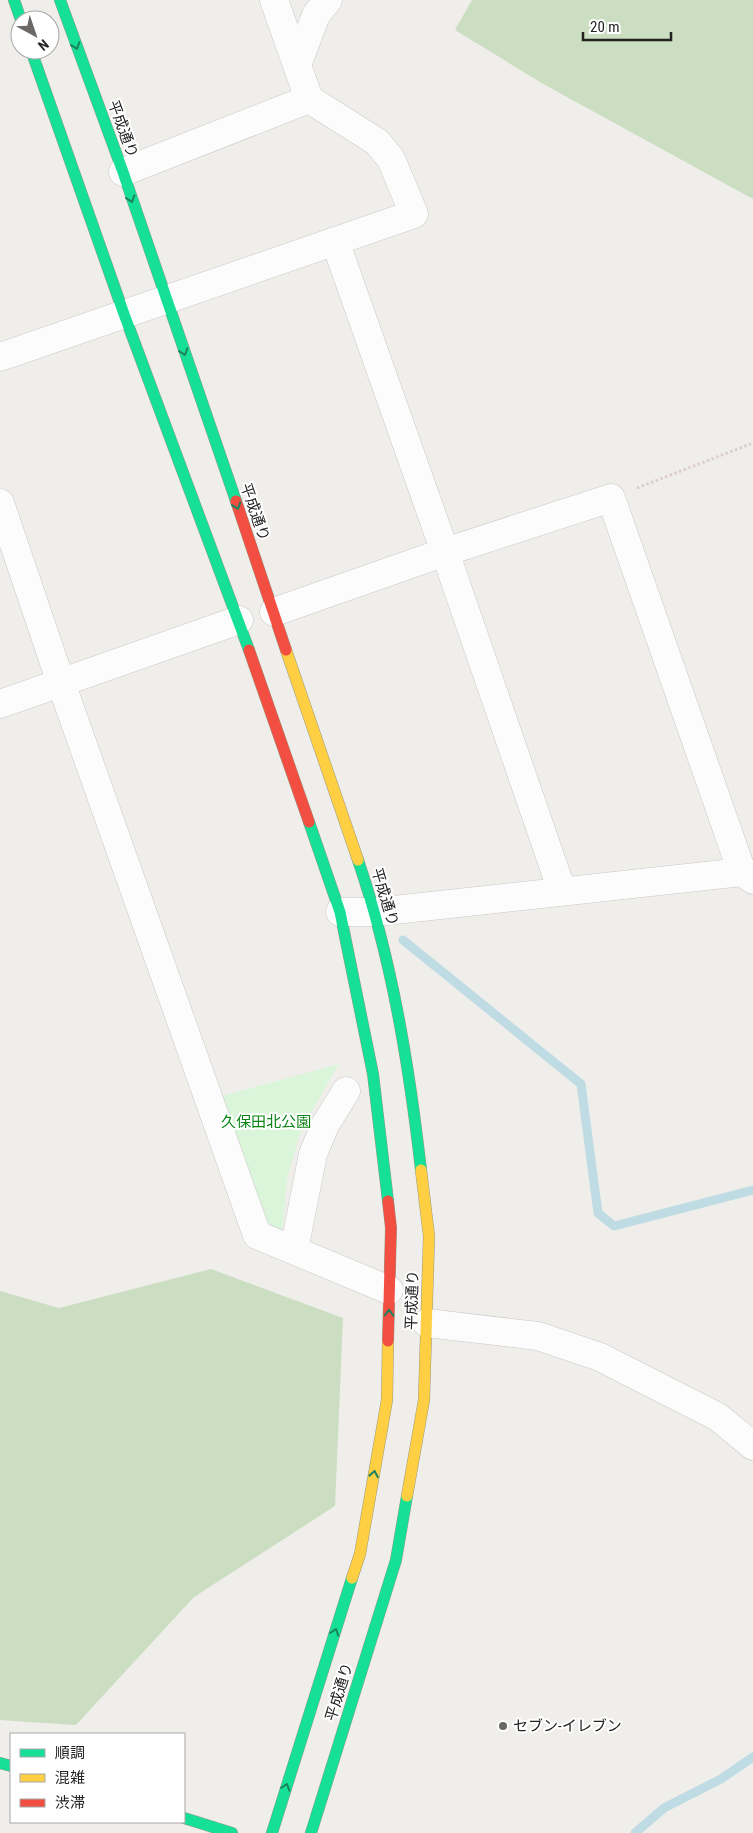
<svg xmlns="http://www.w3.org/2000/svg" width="753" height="1833" font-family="'Roboto Condensed','Noto Sans JP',sans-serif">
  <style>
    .forest { fill: #cbdec1 }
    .park { fill: #daf5da }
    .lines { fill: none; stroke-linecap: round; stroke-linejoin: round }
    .stream { stroke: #bfdbe3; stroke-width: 9 }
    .street-casing { stroke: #c9c8c7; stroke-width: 29 }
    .fast-casing { stroke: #999a82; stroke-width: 12 }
    .slow-casing { stroke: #999a82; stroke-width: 12 }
    .jam-casing { stroke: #999a82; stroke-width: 12 }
    .path { stroke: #dccecd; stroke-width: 3; stroke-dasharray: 2.5 2.5; stroke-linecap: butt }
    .street { stroke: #fdfcfc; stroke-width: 28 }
    .fast { stroke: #16e098; stroke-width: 11 }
    .slow { stroke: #ffcf43; stroke-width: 11 }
    .jam { stroke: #f24e42; stroke-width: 11 }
    .oneway { stroke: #1c815d }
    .poi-dot { fill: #6a6968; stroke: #fff; stroke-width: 2 }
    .labels { text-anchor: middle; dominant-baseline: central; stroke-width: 4; stroke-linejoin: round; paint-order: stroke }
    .street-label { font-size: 15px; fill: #222; stroke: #fff }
    .park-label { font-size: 15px; fill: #0c8416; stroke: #fff }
    .poi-label { font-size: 15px; fill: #222; stroke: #fff; text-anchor: start }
  </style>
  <rect width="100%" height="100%" fill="#f0eeeb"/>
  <g class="forest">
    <path d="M472,0h281v199l-208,-114 -90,-55z"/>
    <path d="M211,1269l132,49 -8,188 -141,91 -118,128 -76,-5v-429l59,17z"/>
  </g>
  <path class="park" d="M339,1064l-38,66 -14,49 -5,56 -16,-4 -48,-134z"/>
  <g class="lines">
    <g class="stream">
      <path d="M403,940l178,144 17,129 16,13 139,-36"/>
      <path d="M635,1833l29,-25 57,-29 32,-22"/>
    </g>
    <defs>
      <g id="street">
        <path d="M297,65l19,-50 12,-15"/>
        <path d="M123,172l186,-73"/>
        <path d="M335,241l110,311 117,339"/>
        <path d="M0,357l414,-143 -23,-55 -14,-17 -68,-43 -35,-99"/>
        <path d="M0,503l61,180 196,552 132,55"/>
        <path d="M274,612l171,-60 166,-54 131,374 11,8"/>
        <path d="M0,704l239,-84"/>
        <path d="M340,912h36l366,-40"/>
        <path d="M294,1250l19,-96 12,-29 21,-34"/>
        <path d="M427,1323l111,13 62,21 118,60 35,29"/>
      </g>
      <g id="fast">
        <path d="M14,0l7,20"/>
        <path d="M60,0l63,172 113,329"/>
        <path d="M31,50l93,264 125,336"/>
        <path d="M309,822l31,90 33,162 15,127"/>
        <path d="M358,860c34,100 51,205 63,310"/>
        <path d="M0,1763l11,3"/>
        <path d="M184,1818l48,15"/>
        <path d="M272,1833l80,-255"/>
        <path d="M311,1833l85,-273 11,-64"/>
      </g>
      <g id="slow">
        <path d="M286,650l72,210"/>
        <path d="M407,1496l17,-96 5,-164 -8,-66"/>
        <path d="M352,1578l8,-24 27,-154 1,-59"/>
      </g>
      <g id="jam">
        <path d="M236,501l50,149"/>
        <path d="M249,650l60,172"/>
        <path d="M388,1201l3,27 -3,113"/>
      </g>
    </defs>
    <use href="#street" class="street-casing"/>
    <use href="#fast" class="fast-casing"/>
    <use href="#slow" class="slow-casing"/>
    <use href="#jam" class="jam-casing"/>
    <path class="path" d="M637,488l116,-45"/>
    <use href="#street" class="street"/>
    <use href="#fast" class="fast"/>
    <use href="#slow" class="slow"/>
    <use href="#jam" class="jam"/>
  </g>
  <defs><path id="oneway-chevron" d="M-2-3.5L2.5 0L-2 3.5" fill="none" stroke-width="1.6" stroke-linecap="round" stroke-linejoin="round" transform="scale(1.25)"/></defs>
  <g class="oneway">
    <use href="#oneway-chevron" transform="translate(76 46) rotate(70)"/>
    <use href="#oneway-chevron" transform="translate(131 199) rotate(71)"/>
    <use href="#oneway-chevron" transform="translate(184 352) rotate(71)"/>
    <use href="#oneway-chevron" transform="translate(237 506) rotate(71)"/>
    <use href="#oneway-chevron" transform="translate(389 1313) rotate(-89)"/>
    <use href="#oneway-chevron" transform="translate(374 1474) rotate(-80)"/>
    <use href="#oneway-chevron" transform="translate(335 1632) rotate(-72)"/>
    <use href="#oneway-chevron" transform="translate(286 1787) rotate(-72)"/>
  </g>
  <circle class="poi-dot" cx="503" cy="1726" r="5"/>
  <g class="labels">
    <g class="street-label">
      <text transform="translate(123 129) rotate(70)">平成通り</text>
      <text transform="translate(255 512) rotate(71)">平成通り</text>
      <text transform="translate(385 897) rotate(73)">平成通り</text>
      <text transform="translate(412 1300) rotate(-88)">平成通り</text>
      <text transform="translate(339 1692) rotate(-73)">平成通り</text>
    </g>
    <g class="park-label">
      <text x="266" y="1122">久保田北公園</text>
    </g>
    <g class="poi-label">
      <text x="513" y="1726">セブン-イレブン</text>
    </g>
  </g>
  <rect x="10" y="1733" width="175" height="90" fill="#ffffff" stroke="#a7a7a7"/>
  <rect x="20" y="1749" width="25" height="8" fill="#16e098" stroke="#a7a7a7"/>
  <text x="55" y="1758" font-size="15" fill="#222222">順調</text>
  <rect x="20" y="1774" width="25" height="8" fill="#ffcf43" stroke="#a7a7a7"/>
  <text x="55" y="1783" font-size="15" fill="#222222">混雑</text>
  <rect x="20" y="1799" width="25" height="8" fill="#f24e42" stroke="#a7a7a7"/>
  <text x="55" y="1808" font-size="15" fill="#222222">渋滞</text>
  <g transform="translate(35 35) rotate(140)"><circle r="24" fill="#ffffff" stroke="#a7a7a7"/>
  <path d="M0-4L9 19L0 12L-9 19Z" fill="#6a6968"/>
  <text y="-8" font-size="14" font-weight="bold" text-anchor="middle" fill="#222222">N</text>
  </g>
  <path d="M583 32v8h88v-8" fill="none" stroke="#222222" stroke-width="2.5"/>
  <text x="590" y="32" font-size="15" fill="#222222" stroke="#ffffff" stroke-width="4" paint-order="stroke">20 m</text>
</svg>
